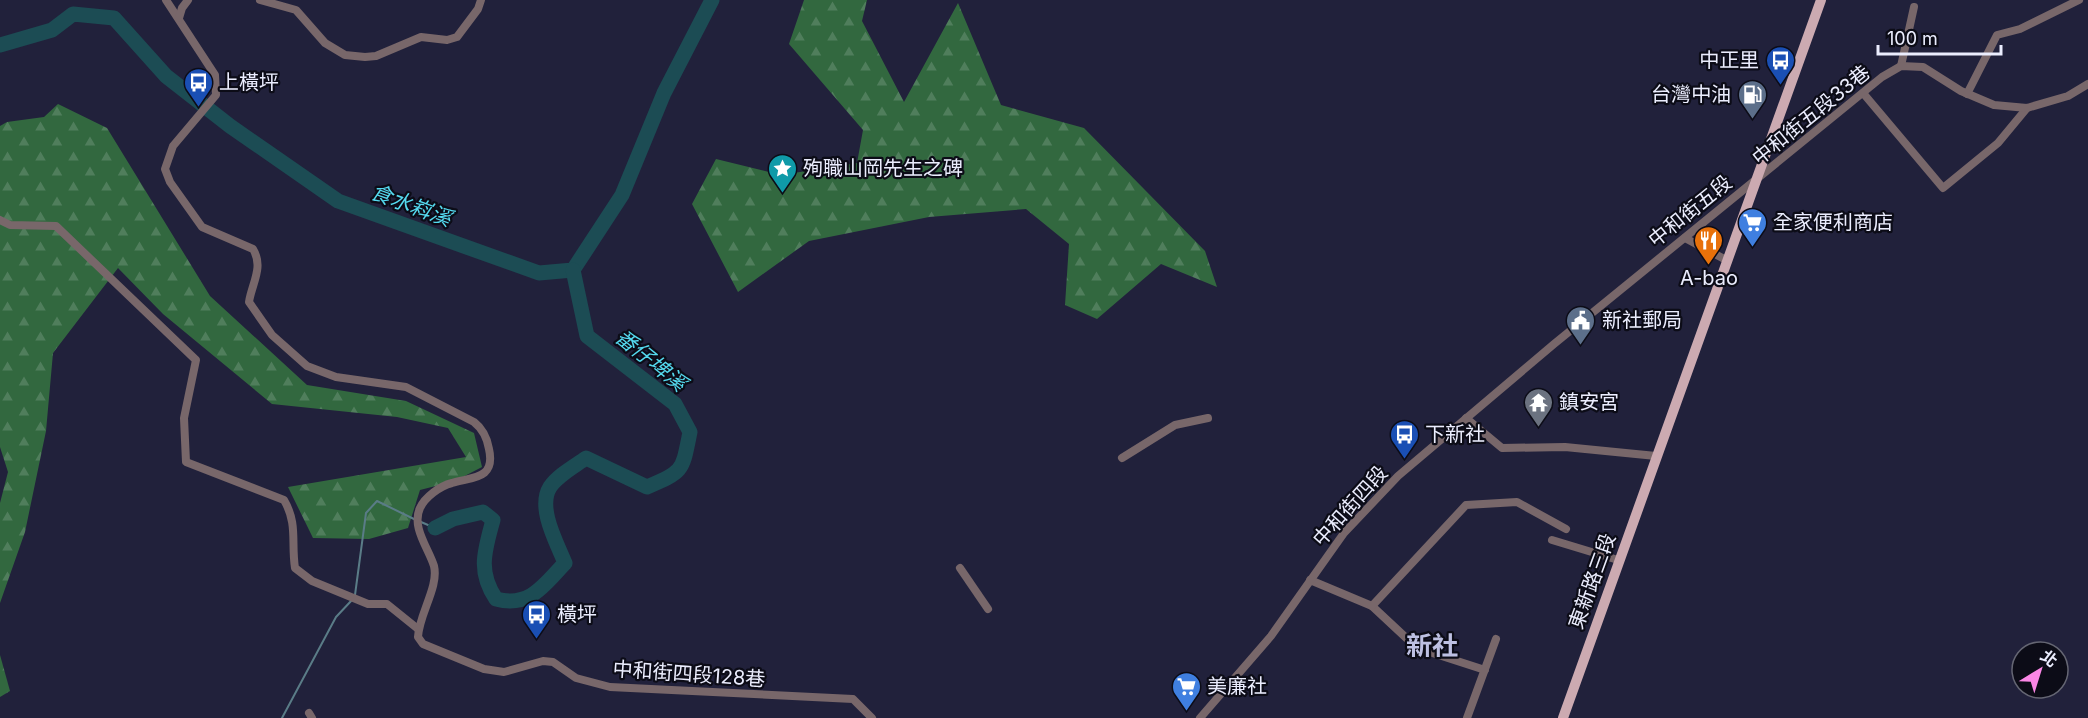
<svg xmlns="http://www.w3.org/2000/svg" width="2088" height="718" font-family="Inter,'Noto Sans TC',sans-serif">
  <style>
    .forest { fill: url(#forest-firs) }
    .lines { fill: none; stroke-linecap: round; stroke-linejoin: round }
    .stream { stroke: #5a7c87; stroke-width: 2 }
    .river { stroke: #1c4c54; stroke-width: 15 }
    .minor { stroke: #78676a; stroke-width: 8 }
    .major { stroke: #ccaab1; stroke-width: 10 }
    .labels { text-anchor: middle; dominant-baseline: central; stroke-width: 4.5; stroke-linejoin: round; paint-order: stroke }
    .poi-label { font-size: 20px; fill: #ebedfe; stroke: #0c0c17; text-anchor: start }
    .street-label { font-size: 20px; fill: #ebedfe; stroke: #0c0c17 }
    .water-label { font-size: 21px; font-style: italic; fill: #55daef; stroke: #0c0c17 }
    .district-label { font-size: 26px; font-weight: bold; fill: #bdc0e2; stroke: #0c0c17 }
  </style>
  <defs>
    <pattern id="forest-firs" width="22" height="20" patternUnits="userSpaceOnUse" patternTransform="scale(1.5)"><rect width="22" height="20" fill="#32683f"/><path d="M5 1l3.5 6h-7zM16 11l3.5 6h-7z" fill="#507e5c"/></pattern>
  </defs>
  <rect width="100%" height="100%" fill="#21213b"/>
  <g class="forest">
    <path d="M804,0h63l-5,21 42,81 54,-99 43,102 83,23 121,123 12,36 -56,-23 -64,55 -32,-14 4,-61 -43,-35 -97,8 -120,24 -71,51 -46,-88 24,-45 65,16 76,-12 6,-33 -74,-86z"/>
    <path d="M58,104l49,24 103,168 97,89 99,16 68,32 8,34 -27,14 -35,9 -12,38 -39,11 -56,-1 -25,-51 178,-30 -18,-29 -51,-11 -125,-13 -109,-90 -45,-46 -65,85 -7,78 -21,101 -25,71v-100l8,-31 -8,-25v-321l7,-4 37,-5z"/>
    <path d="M0,655l10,36 -10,6z"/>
  </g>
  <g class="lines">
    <g class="stream">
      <path d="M421,522l14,6"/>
      <path d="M355,595l11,-82 11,-12 39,19"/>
      <path d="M282,718l54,-101 16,-17"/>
    </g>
    <g class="river">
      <path d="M0,45l52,-15 21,-16 41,4 52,58 64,50 108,75 201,72 34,-3 49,-75 42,-102 48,-93"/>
      <path d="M435,528l18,-9 30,-7 10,8c-8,30 -16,51 3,79 34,9 48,-14 69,-36 -8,-20 -28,-55 -15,-76 8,-12 25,-21 36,-29l61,29c37,-16 35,-15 43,-55l-15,-28 -88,-68 -14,-66"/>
    </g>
    <g class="minor">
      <path d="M166,0l49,75 1,20 -43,51 -8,23 5,13 32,45 51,22c11,18 -1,34 -4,53l23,33 35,31 29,11 70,10 68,35c9,7 13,15 15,27 7,31 -18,28 -37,34 -12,3 -27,14 -32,25 -9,19 9,41 14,58 5,21 -15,48 -16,71l5,7 61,25 20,3 39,-11 10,1 23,16 34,9 243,12 19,19"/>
      <path d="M260,0l36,10 29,33 20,12 20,2 11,-1 45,-19 26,3 10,-3 21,-28 3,-9"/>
      <path d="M179,18l3,-10 6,-8"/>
      <path d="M1901,66l13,-59"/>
      <path d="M1863,93l80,95 55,-45 29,-35"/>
      <path d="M1967,94l30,-59 23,-6 59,-29"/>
      <path d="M0,220l10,5 46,1 140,134 -12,58 2,44 98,38c14,24 7,42 11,68l17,13 56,23h19l31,25"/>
      <path d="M1685,238l43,23"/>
      <path d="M1466,418l36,30 63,-1 91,9"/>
      <path d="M1122,458l53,-33 33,-7"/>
      <path d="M1552,540l66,20"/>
      <path d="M960,568l28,41"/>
      <path d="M1310,580l62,26 45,42 68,22"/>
      <path d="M1372,606l94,-101 51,-3 49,27"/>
      <path d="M309,713l3,5"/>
      <path d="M1200,718l71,-82 73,-103 54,-57 156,-132 328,-267 19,-11 22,1 38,24 33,14 33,3 41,-12 20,-12"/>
      <path d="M1467,718l29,-79"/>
    </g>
    <path class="major" d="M1563,718l258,-718"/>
  </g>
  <defs>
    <symbol id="bus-pin" viewBox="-11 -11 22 30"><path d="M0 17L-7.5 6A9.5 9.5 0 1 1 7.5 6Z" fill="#1a4fb4" stroke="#0c0c17"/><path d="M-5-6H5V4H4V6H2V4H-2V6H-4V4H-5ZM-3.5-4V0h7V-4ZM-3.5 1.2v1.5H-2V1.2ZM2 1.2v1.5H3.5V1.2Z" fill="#fff"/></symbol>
    <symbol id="fuel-pin" viewBox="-11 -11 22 30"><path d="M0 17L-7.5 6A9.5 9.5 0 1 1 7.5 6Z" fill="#5c6f8a" stroke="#0c0c17"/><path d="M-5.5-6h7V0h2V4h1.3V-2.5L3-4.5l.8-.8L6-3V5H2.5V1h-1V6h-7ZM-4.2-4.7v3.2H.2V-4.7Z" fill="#fff"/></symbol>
    <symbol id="sight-pin" viewBox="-11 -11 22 30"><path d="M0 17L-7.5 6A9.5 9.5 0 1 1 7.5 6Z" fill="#0f9aa8" stroke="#0c0c17"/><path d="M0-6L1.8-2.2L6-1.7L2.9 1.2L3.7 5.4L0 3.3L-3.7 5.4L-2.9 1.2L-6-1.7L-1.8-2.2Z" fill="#fff"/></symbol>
    <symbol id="supermarket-pin" viewBox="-11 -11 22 30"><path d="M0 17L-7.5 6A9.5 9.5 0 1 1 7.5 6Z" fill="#3f7fe0" stroke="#0c0c17"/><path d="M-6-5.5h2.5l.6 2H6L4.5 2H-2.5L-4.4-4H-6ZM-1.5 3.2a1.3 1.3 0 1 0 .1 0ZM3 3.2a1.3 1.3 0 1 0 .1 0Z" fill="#fff"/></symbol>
    <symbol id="restaurant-pin" viewBox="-11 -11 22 30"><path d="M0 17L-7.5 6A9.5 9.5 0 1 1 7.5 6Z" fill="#e8710a" stroke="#0c0c17"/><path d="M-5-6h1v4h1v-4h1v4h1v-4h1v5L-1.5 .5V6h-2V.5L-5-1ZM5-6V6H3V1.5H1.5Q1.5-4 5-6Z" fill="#fff"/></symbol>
    <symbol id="civic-pin" viewBox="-11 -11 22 30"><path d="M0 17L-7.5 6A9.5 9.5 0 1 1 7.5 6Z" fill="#5c6f8a" stroke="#0c0c17"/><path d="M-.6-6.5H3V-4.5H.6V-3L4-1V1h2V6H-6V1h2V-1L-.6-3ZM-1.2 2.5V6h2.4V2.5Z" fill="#fff"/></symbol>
    <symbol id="temple-pin" viewBox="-11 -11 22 30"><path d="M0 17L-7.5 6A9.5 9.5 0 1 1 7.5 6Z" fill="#6b7280" stroke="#0c0c17"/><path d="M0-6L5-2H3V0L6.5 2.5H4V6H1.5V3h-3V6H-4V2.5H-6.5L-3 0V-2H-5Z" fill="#fff"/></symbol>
  </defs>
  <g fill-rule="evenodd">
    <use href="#bus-pin" x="1764" y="44" width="33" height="45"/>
    <use href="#bus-pin" x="182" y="66" width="33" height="45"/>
    <use href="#fuel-pin" x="1736" y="78" width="33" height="45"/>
    <use href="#sight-pin" x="766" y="152" width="33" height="45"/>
    <use href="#supermarket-pin" x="1736" y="206" width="33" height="45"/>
    <use href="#restaurant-pin" x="1692" y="224" width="33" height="45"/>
    <use href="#civic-pin" x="1564" y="304" width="33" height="45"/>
    <use href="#temple-pin" x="1522" y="386" width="33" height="45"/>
    <use href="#bus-pin" x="1388" y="418" width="33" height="45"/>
    <use href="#bus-pin" x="520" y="598" width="33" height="45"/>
    <use href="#supermarket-pin" x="1170" y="670" width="33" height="45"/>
  </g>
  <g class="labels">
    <g class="poi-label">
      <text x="1759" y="60" text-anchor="end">中正里</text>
      <text x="219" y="82">上橫坪</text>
      <text x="1731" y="94" text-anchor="end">台灣中油</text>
      <text x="803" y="168">殉職山岡先生之碑</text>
      <text x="1773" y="222">全家便利商店</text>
      <text x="1709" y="278" text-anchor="middle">A-bao</text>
      <text x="1602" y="320">新社郵局</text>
      <text x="1559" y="402">鎮安宮</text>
      <text x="1425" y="434">下新社</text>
      <text x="557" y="614">橫坪</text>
      <text x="1207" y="686">美廉社</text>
    </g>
    <g class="street-label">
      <text transform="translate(1811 115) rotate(-39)">中和街五段33巷</text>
      <text transform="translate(1690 211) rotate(-39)">中和街五段</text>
      <text transform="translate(1350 506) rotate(-48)">中和街四段</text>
      <text transform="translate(1592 581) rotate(-70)">東新路三段</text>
      <text transform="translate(689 674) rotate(4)">中和街四段128巷</text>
    </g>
    <g class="water-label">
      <text transform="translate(411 205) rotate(20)">食水嵙溪</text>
      <text transform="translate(651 360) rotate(39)">番仔埤溪</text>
    </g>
    <g class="district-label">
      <text x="1432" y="645">新社</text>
    </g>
  </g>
  <g transform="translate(2040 670) rotate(38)"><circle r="28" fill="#0c0c17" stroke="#656673" stroke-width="1.5"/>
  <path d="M0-4.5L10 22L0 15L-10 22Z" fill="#fb87e6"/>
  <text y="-9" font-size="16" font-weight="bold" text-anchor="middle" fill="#ebedfe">北</text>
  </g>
  <path d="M1878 45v9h123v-9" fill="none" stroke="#ebedfe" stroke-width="3"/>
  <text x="1887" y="45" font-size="18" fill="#ebedfe" stroke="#0c0c17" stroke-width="4.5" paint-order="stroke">100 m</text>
</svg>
